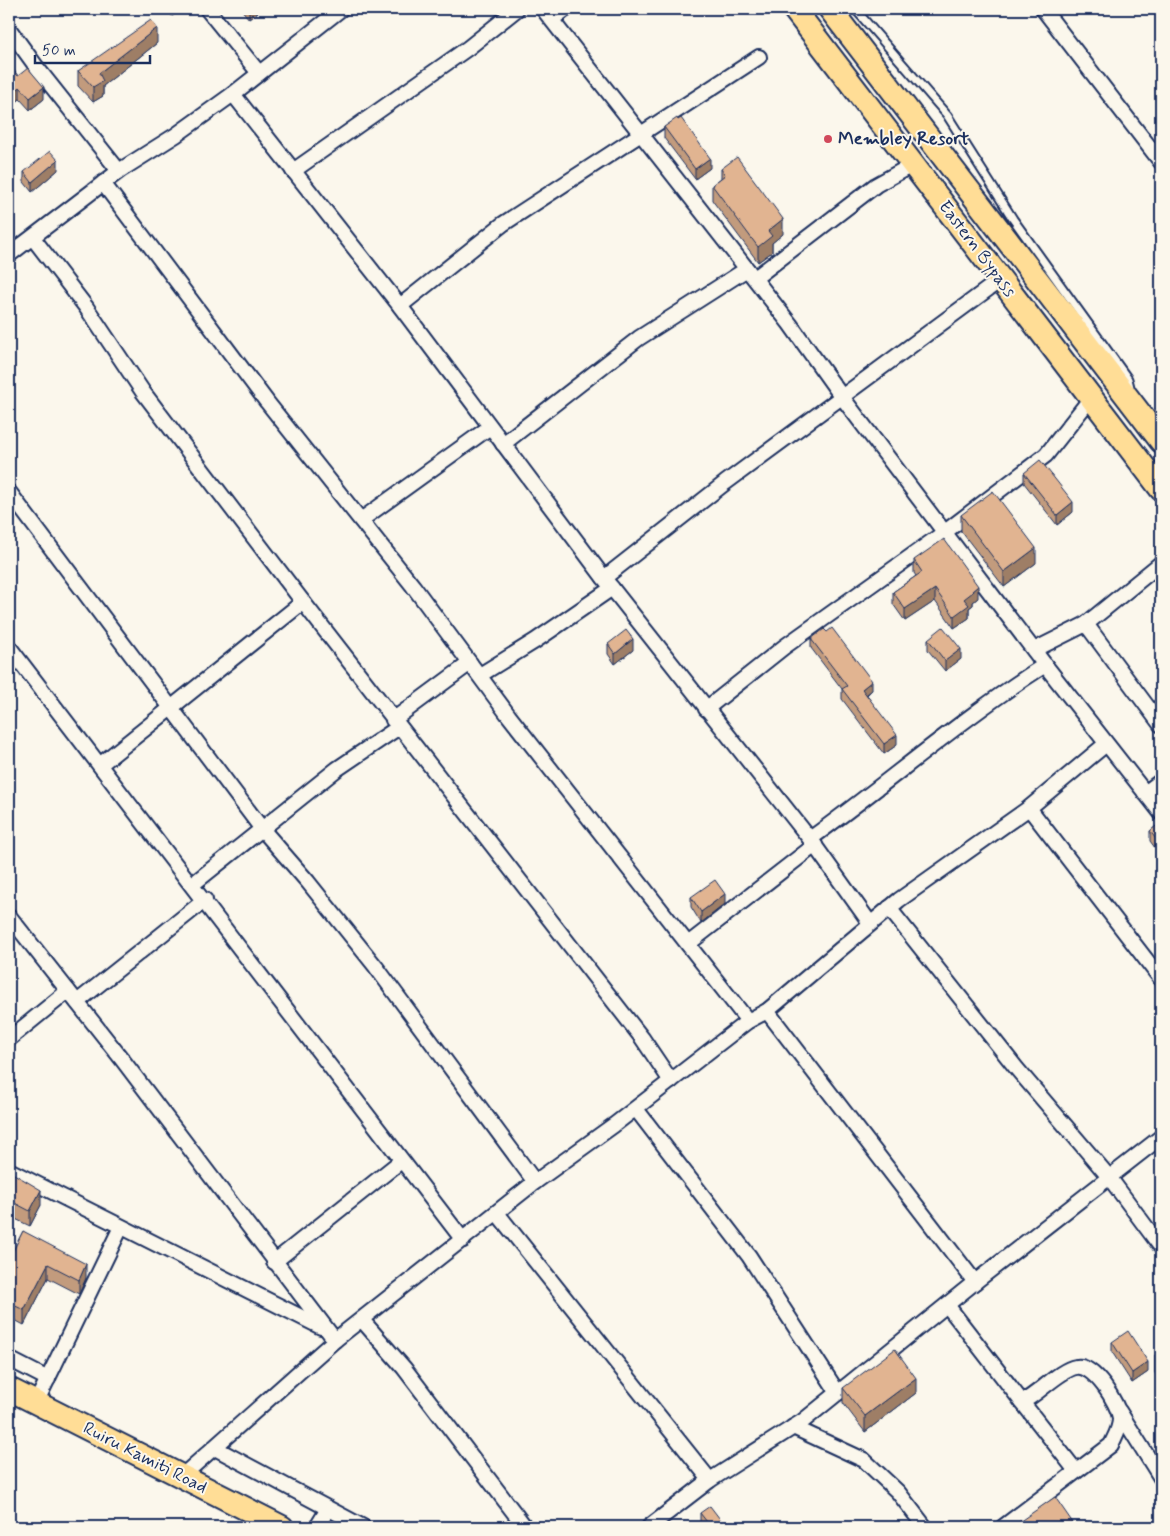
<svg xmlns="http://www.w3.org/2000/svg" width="1170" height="1536" font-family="Mynerve,sans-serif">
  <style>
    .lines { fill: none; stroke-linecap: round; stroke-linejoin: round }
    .lane-casing { stroke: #1b2f5e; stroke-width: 11 }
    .street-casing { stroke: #1b2f5e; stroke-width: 18 }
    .primary-casing { stroke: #1b2f5e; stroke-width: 26 }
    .lane { stroke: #fbf7ec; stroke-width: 7 }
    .street { stroke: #fbf7ec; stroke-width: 14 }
    .primary { stroke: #ffdd96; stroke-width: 22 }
    .wall { fill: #c29b7d; stroke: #1b2f5e }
    .shaded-wall { fill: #9e7e66; stroke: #1b2f5e }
    .building { fill: #e1b491; stroke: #1b2f5e }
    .poi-dot { fill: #d1495b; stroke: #fbf7ec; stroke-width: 2 }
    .labels { text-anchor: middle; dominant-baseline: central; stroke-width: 4; stroke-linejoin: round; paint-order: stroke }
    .poi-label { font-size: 18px; font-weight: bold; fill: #1b2f5e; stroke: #fbf7ec; text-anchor: start }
    .street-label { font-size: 18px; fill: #1b2f5e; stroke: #fbf7ec }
  </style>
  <rect width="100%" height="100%" fill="#fbf7ec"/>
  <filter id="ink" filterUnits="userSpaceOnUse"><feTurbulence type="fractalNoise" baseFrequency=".02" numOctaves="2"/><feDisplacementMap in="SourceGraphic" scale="10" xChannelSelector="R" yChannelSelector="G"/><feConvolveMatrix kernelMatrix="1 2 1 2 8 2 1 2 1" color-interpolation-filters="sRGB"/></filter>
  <g filter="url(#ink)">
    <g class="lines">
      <defs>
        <g id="lane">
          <path d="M855,9l92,106 66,104 115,160 2,8"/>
          <path d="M554,22l18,-13"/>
        </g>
        <g id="street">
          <path d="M207,9l52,64"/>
          <path d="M543,9l247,315 52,73 203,268 116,148"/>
          <path d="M1043,9l118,153"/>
          <path d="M9,29l29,40 81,102"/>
          <path d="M233,94l167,212 204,272 206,261 60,84"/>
          <path d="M293,171l175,-123 49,-39"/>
          <path d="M103,183l164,219 146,184 96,130 239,305"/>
          <path d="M33,238l53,69 57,85 160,210 339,436 29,43"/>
          <path d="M9,255l110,-84 57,-36 57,-41 108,-85"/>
          <path d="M755,278l121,-93 36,-20"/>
          <path d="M400,306l103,-82 256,-167"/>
          <path d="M503,444l136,-106 108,-69"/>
          <path d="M9,492l253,337 46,53 68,85 159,215"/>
          <path d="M361,520l129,-93"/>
          <path d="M604,578l121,-95 275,-203"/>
          <path d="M1086,624l75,101"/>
          <path d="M9,647l454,593"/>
          <path d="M1034,650l52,-26 75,-61"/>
          <path d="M480,675l55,-34 77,-53"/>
          <path d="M706,709l78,-62 161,-115 101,-77 45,-57"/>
          <path d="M393,720l77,-57"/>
          <path d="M101,764l202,-162"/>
          <path d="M1145,793l16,-12"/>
          <path d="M1029,808l132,171"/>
          <path d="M810,839c79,-57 153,-122 235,-174"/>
          <path d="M193,884l144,-115 62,-42"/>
          <path d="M889,908l128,161 92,108 52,70"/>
          <path d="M9,916l112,142 214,282"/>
          <path d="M688,944l127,-99"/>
          <path d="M77,1002l128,-102"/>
          <path d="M767,1011l208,271"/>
          <path d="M9,1039l59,-48"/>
          <path d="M636,1109l113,147 89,137"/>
          <path d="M9,1170l312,157"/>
          <path d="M497,1213l213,267"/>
          <path d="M274,1262l127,-101"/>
          <path d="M947,1305l75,97c17,-8 37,-32 54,-35 17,-4 43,37 44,52 0,10 -5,17 -9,26l-108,82"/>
          <path d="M362,1320l42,48 121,159"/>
          <path d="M9,1359l39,20"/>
          <path d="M1022,1402l54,69"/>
          <path d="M36,1403l85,-176"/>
          <path d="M1119,1411l42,67"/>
          <path d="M793,1427l71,33 34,32 27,35"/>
          <path d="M215,1448l148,79"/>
          <path d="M181,1477l154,-137 200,-158 79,-57 134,-104 19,-10 132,-111 130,-92 77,-64"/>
          <path d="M317,1527l11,-18"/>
          <path d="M649,1527l61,-47 93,-59 172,-139 186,-145"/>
        </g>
        <g id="primary">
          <path d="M794,9l367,480"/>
          <path d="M830,9l331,432"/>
          <path d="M9,1389l273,138"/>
        </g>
      </defs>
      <use href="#lane" class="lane-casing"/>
      <use href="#street" class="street-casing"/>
      <use href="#primary" class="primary-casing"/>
      <use href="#lane" class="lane"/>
      <use href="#street" class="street"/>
      <use href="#primary" class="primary"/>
    </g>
    <g class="wall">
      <path d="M167,9h14l-9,7z"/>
      <path d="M241,9h21l-13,10z"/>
      <path d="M157,43l-54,43v10l-10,6 -15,-16v-15z"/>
      <path d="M9,64l9,12 26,23 -14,11 -10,-11 -9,7 -2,-2z"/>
      <path d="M664,127l46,41 -15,11 -31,-41z"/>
      <path d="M721,169l62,65 -11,9v9l-14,10 -46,-62v-15l9,-7z"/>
      <path d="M58,170l-26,22 -8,-10v-10z"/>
      <path d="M1024,473l49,39 -16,13 -33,-42z"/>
      <path d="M961,515l75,48 -32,24 -43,-56z"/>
      <path d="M914,560l64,38 -5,4v3l-4,3v10l-15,10 -19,-27 -30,20 -12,-17v-12l23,-16 -2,-3z"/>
      <path d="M827,632l45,58 -5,5 30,50 -13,9 -42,-55v-10l-31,-41v-9z"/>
      <path d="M928,639l33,20 -16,12 -17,-21z"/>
      <path d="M608,644l25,6 -18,14 -7,-10z"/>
      <path d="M1161,822v34l-11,-15v-10z"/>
      <path d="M691,897l34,7 -24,19 -10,-16z"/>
      <path d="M9,1171l32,34 -11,21 -21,-10z"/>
      <path d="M23,1231l63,47 -7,16 -31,-16 -24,47 -15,-8v-58z"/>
      <path d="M1112,1342l36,30 -16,11 -20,-31z"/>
      <path d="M1161,1350v32l-6,-9v-18z"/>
      <path d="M843,1388l73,5 -51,39 -22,-29z"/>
      <path d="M700,1513l26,14h-23l-3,-3z"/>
    </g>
    <g class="shaded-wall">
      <path d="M172,9h9l-9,7z"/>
      <path d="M249,9h13l-13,10z"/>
      <path d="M157,28v15l-54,43v10l-10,6v-15l6,-14z"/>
      <path d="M20,87v12l-9,7v-11z"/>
      <path d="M44,87v12l-14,11v-12z"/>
      <path d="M710,158v10l-15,11v-10z"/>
      <path d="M58,160v10l-26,22v-10z"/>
      <path d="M783,219v15l-11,9v9l-14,10v-15l10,-16z"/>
      <path d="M1073,502v10l-16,13v-10z"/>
      <path d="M1036,548v15l-32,24v-15z"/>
      <path d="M978,586v12l-5,4v3l-4,3v10l-15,10v-12l10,-17 8,-8z"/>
      <path d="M935,589v12l-30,20v-12z"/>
      <path d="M633,639v11l-18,14v-10z"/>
      <path d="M961,649v10l-16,12v-10z"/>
      <path d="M872,681v9l-10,8v-9z"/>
      <path d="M897,735v10l-13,9v-10z"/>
      <path d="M725,894v10l-24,19v-11z"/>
      <path d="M41,1190v15l-11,21v-15z"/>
      <path d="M48,1264v14l-24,47v-15z"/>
      <path d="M86,1264v14l-7,16v-14z"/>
      <path d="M1148,1362v10l-16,11v-10z"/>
      <path d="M916,1378v15l-51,39v-16z"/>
      <path d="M1073,1523v4h-6z"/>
    </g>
    <g class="building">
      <path d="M151,20l6,8 -58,45 4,8 -10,6 -15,-16z"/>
      <path d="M9,64l9,12 10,-8 16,19 -14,11 -10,-11 -9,8 -2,-3z"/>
      <path d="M677,118l1,2 3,-2 29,40 -15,11 -31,-42z"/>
      <path d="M50,151l8,9 -26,22 -8,-10z"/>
      <path d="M737,157l46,62 -15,12 4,5 -14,11 -46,-62 13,-10 -4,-6z"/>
      <path d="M1040,460l33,42 -16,13 -33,-42z"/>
      <path d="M993,491l43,57 -32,24 -43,-57z"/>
      <path d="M944,539l34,47 -6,5 1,1 -9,7 5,6 -15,11 -19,-27 -30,20 -12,-17 29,-20 -8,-12z"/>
      <path d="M943,627l18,22 -16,12 -17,-22z"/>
      <path d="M832,628l40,53 -10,8 35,46 -13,9 -42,-55 5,-3 -36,-47 13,-10 3,3z"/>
      <path d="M626,630l7,9 -18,15 -7,-10z"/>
      <path d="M1161,822v24l-11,-15z"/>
      <path d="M715,880l10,14 -24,18 -10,-15z"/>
      <path d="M9,1171l32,19 -11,21 -21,-11z"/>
      <path d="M23,1231l63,33 -7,16 -31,-16 -24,46 -15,-7v-44z"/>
      <path d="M1128,1331l20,31 -16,11 -20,-31z"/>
      <path d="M895,1349l21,29 -51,38 -22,-28z"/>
      <path d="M1161,1350v14l-6,-9z"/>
      <path d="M1055,1497l18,26 -6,4h-45l-3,-5z"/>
      <path d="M710,1506l16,21h-15l-11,-14z"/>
    </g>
  </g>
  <circle class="poi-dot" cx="828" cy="139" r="5"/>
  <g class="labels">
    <g class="poi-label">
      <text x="838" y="139">Membley Resort</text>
    </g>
    <g class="street-label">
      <text transform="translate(977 249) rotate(53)">Eastern Bypass</text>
      <text transform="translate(145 1458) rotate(27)">Ruiru Kamiti Road</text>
    </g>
  </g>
  <rect width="1170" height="1536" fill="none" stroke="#fbf7ec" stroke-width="30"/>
  <rect x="15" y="15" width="1140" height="1506" fill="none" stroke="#1b2f5e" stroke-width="2" filter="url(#ink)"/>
  <path d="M35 55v8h115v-8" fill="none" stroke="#1b2f5e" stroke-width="2.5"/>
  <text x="42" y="55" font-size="15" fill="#1b2f5e" stroke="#fbf7ec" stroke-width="4" paint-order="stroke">50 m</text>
</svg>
